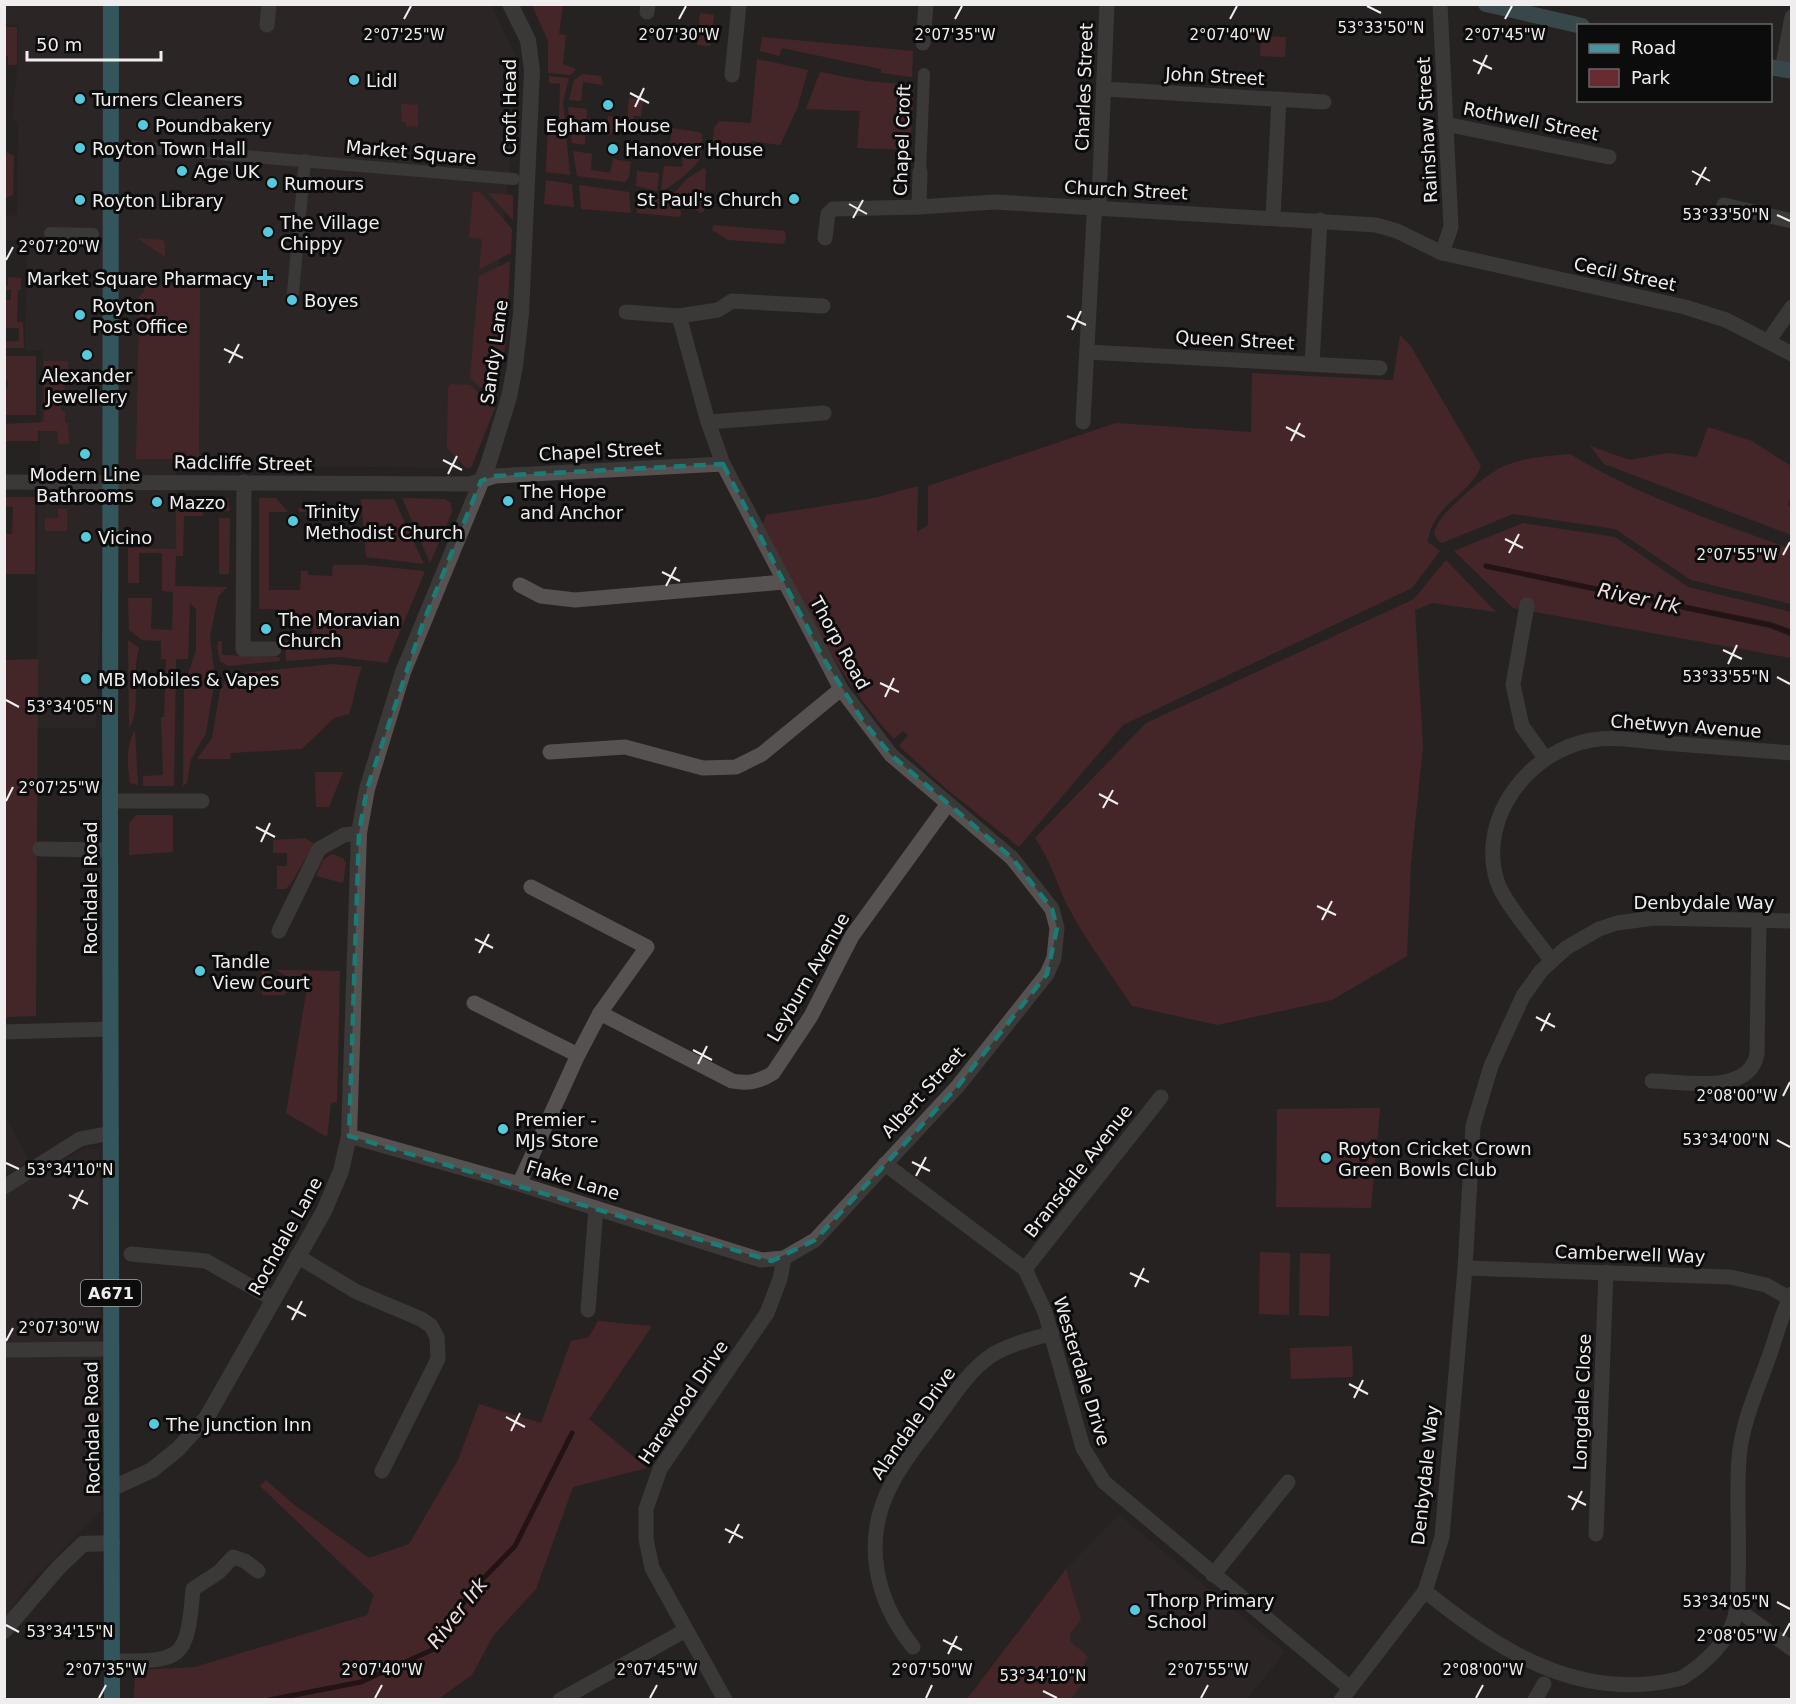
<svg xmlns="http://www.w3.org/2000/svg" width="1796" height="1704" font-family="'DejaVu Sans',sans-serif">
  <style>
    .built { fill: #34292a }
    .green { fill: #692a31 }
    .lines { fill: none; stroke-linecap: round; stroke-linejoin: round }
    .stream { stroke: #210003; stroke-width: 5 }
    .pedestrian { stroke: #565252; stroke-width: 12 }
    .minor { stroke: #565252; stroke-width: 15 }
    .tertiary { stroke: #565252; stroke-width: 16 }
    .secondary { stroke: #4c747a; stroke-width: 16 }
    .primary { stroke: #4295a1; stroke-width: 16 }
    .marked { fill: none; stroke: #1a7c74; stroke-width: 4.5; stroke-dasharray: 12 8; stroke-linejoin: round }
    .ticks { fill: none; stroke: #f0edee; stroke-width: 2 }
    .poi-dot { fill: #54cadc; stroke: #0d0c0c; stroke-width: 2 }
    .labels { text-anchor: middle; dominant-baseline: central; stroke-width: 6; stroke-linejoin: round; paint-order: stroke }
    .shield { fill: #0d0c0c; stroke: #acaaaa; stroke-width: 1.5 }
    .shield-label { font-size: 16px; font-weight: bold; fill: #f0edee }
    .street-label { font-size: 18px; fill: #f0edee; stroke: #0d0c0c }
    .poi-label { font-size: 18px; fill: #f0edee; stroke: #0d0c0c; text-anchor: start }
    .water-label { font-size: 20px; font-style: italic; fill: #f1dbdc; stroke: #0d0c0c }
    .ticks-label { font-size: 15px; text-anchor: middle; fill: #f0edee; stroke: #0d0c0c; stroke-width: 6; stroke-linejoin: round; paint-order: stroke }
  </style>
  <rect width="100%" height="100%" fill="#262222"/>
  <g class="built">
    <path d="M5,4l486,1 29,60 -29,282 -33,121 -282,-3 1,84 -75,-1 -6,180h-59v-180l6,-198h-18l2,-109 -22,-1v-24l12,-1 1,-92 -6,-6 6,-53v-39l-13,-1z"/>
    <path d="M5,1115l24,46 -24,12h-1z"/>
    <path d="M85,1148l14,2 2,360 -78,80 -18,31v-427z"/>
    <path d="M1119,1515l166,137 -38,47 -280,1 99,-131z"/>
  </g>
  <g class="green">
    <path d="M532,5h31l-4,29 7,1 -3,29 13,5 -5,6 -23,-2v-32z"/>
    <path d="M700,13l14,2 -4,31 -13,-1z"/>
    <path d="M5,27h12v38h-9v-9h-3z"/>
    <path d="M1261,36l25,1 -1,20 -25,-1z"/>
    <path d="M762,37l151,14 -1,26 -31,-4v-4l-99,-21 -3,8 -19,-5z"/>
    <path d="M757,59l51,11 -11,39 -17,36 -28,-4 -17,12 -23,-2 2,-23 5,-7 32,2z"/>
    <path d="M820,72l46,9 48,4 -4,65 -53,-2 3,-37 -54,-2z"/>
    <path d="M582,74l19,2 2,9 -20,-3 -2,19 -12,-1 5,-20z"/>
    <path d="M549,76l20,2 -6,24 7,73 -24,-3 2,-54h11l1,-34 -11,-1z"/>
    <path d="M629,98l14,2 -2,16h-7l-1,17 -20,-1 -6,5 1,-21 19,2z"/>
    <path d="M401,104l17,1v22l-12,-1v-4h-4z"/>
    <path d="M568,107l19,2 -2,36 -13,-2z"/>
    <path d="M672,128l27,4 3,2c0,8 0,17 -2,24 -3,9 -31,31 -39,33l3,-25 18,1 2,-20 -14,-2z"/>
    <path d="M573,151l19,3 -1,16 19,3 3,-14 18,3 -2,15 -4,5 -48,-6z"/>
    <path d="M7,152l7,4 -1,39 -8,3v-39z"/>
    <path d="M704,168l2,2 -2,41 -3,2 -29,-18 16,-17z"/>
    <path d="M637,171l22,2 -2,18 -21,-5z"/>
    <path d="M546,180l26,4 2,23 -30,-3z"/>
    <path d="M579,185l50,7 2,21 -50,-4z"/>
    <path d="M473,192h7l32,37 -1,24 -32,16 3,-30 -13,-2z"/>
    <path d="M488,193l25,2v25z"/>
    <path d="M635,195c16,2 32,2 45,12l1,8 -3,2 -41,-4z"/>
    <path d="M713,225l72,6 1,8 -3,5 -55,-4 -16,-10z"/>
    <path d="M137,238l26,2 2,3v14z"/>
    <path d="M510,261l-4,81 -10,59 -26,-23 9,-102z"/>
    <path d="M8,277l13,1v12h-3l-1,32h6l1,26h-19v-6l14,-1v-13h-14v-28h6v-10h-6v-4h3z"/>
    <path d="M144,285h56l-1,174h-63l3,-140h3l-9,-8 -1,-7 12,-12z"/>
    <path d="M1400,335l10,10 71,121c-11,29 -51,41 -53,76l12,9 -28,37 -289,137 -104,122 -75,-60 -45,-41 9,-11 -5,-4 -9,8c-57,-62 -93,-139 -132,-212l4,-12 108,-17 44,-12 -1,46 11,-7v-39l188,-63 135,9 1,-59 141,7z"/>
    <path d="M5,356h31v59h-31v-26h2l1,-8 -3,-1z"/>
    <path d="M44,361h24v8h-9v10h6v15h-4v17h4v12h3l1,21h-11v-13h-20v10h-33v-17l39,-2z"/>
    <path d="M451,384l19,1 25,23 -24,60h-5l-19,-20 1,-61z"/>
    <path d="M1708,427l44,14 39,25v28l-3,11 3,2v28l-187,-71 -14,-18 40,14 37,-7 30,4z"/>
    <path d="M1570,454c69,42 146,68 221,95v55l-100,-24 -76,-51 -102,-15 -71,29 -5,-3 -3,-7c5,-16 16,-24 28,-36 41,-37 54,-38 108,-43z"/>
    <path d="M5,497h30v77h-30v-40h7l1,-27 -8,-1z"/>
    <path d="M176,497l26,1 2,3 -1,15h-19l-1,40h-7l-1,30 52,1 -9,10 -8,40 5,42 -9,54 -15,26 -4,24 -4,3 1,-99 12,-37v-41l-6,-6 -2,56h-12l-2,127h-31v-10l20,-1 -2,-58h3l2,-58h-5v-18l-19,-1 -13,-10 -1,-32h24l-1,31 21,1 1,-38 -11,-1v-38h-23v30h-11v-35l48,1z"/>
    <path d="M211,498h17l2,13 -19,1z"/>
    <path d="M259,498h17l12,14h-19v78h31l1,-19h7v4l24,1 1,-11h32l60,6 -38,92 -48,-6 -53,4 -1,-20h27l1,-22 -34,-1v-9h-20z"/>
    <path d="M402,498l42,1 7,4 1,9 -22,51z"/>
    <path d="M361,499h33l30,65 -58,-7z"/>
    <path d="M298,508h60v8h-53v-4h-6z"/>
    <path d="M58,509h9v22h-22v-13h13z"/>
    <path d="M219,518h11l-1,56h-10z"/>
    <path d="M1523,523l92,14 73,50 103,25v17l-19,-7 -289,-58 3,5 283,59 22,9v21l-278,-50 -59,-57z"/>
    <path d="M1446,560l50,52 -64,-9 -17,7 8,136 -12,117 -4,93 -75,44 -115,25 -85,-19c-22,-33 -46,-66 -65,-101 -11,-23 -17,-46 -32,-67l111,-115 268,-124z"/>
    <path d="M128,640l11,8c-8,24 3,63 -10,80z"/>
    <path d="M219,641h3v14l57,2 1,4 -52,5 -8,-5 -3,-15z"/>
    <path d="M38,659l-2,357 -31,1v-357z"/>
    <path d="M333,664l29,3c-7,16 -7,31 -13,47l-15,4 -32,31 -71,4 -1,6h-33l15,-21 9,-53 11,-11z"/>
    <path d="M135,730l3,55 -8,-2c-3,-17 -4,-39 5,-53z"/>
    <path d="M315,772h28l-14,35h-13z"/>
    <path d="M136,815h37v37l-44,3v-32z"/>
    <path d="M305,838l9,6 -24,41 -5,4h-8v-23h10v-13h-14v-13z"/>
    <path d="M332,854l11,4 3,5 -3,20 -27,-7 7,-16z"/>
    <path d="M262,966l6,1 -2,3 28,18 -11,7h-21z"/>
    <path d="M276,970l64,1 -3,131 -6,1 -4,34 -41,-24 21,-125z"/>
    <path d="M1380,1108l-9,100 -95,-1 1,-98z"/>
    <path d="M1260,1252l30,1 -1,62 -30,-1z"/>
    <path d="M1300,1253l30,1 -1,62 -30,-1z"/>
    <path d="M598,1321l54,5 -63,93 58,49 -74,19 -37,102 -43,47 -21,39 -34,24h-304l1,-29 60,-3 172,-52 7,-20 -114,-109 6,-6 27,24 76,54 40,-14 49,-84 21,-56 62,19 30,-82 18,-4z"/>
    <path d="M1352,1346l1,31 -62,2 -1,-31z"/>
    <path d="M1066,1569l15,50 -11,15v7l18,16 -7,12 6,9 -16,21h-104z"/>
  </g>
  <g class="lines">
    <g class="stream">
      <path d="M1486,566l284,59 22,8"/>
      <path d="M269,1700l92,-18 71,-32 40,-60 43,-44 57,-113"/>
    </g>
    <g class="pedestrian">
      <path d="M126,146l388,33"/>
      <path d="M920,172l4,-98"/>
      <path d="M50,233l43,1"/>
      <path d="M293,293l12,-133"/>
    </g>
    <g class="minor">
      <path d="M1440,4l11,223 -9,26"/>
      <path d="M647,12l1,-8"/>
      <path d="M267,25l2,-21"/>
      <path d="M923,43l3,-39"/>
      <path d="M1782,70l10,-53"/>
      <path d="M732,75l7,-71"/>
      <path d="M1104,89l220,13"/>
      <path d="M1445,124l164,33"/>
      <path d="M1724,205l68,16"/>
      <path d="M919,207l1,-35"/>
      <path d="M1273,217l6,-118"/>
      <path d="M825,238l3,-24 5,-5 86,-2 76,-5 381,23 21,6 45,22 243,54 41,13 66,34"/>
      <path d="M626,312l53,4 39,-6 14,-9 91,5"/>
      <path d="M1769,340l23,-33"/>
      <path d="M1087,352l293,16"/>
      <path d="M1312,364l8,-144"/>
      <path d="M708,422l116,-9"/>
      <path d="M1083,422l11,-205 5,-18 8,-195"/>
      <path d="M4,482l466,2 25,-8 228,-12"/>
      <path d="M244,482l-1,167h31"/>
      <path d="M520,585l21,11 34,4 209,-18"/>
      <path d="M1527,605l-14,80 9,41 23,32"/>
      <path d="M550,752l75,-5 78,21 33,-1 26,-13 79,-65"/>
      <path d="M110,801h92"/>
      <path d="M40,849l70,1"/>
      <path d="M279,931l40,-82 25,-14 15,-2"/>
      <path d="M1551,960c-14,-20 -47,-57 -54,-79 -20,-64 33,-131 95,-141 23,-4 49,1 72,3 43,3 85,7 128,10"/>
      <path d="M474,1003l104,52"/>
      <path d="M600,1013l132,68c16,3 27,1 41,-8l38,-57 41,-80 95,-131"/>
      <path d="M4,1032l106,-3"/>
      <path d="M1652,1081c32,0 97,15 105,-27l2,-133"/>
      <path d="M349,1136l170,48 242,76 23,-2 31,-18 143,-154 89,-112 7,-16 3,-30 -5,-19 -40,-51 -121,-103 -50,-66 -118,-225 -15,-42 -29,-106"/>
      <path d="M885,1164l140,105 20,43 38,136 21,34 246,206"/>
      <path d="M519,1184l59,-129 22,-42 47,-66 -116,-60"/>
      <path d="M4,1187l76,-48 31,-6"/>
      <path d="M131,1254l75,7 67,38"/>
      <path d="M297,1256l60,36 64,27 10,7 6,11 1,22 -56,112"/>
      <path d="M1465,1268l265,9 36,8 23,13"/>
      <path d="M1025,1269l136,-172"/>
      <path d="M588,1310l8,-102"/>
      <path d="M4,1350l106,-1"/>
      <path d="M1596,1534l10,-262"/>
      <path d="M1213,1575l75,-93"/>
      <path d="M1425,1591c74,60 156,113 257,87 22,-14 46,-36 53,-61 3,-12 3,-24 3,-36 2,-41 -2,-82 1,-123 3,-36 19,-70 31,-104 7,-20 12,-42 22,-60"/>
      <path d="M1737,1609l55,40"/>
      <path d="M913,1647c-38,-47 -51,-107 -22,-162 11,-23 29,-44 44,-64 17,-23 33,-50 57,-66 18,-11 40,-16 60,-22"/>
      <path d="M112,1661c70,0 75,1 81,-72l26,-17 14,-15 12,4 13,10"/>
      <path d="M560,1700l126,-70"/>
      <path d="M725,1700l-73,-132 -6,-29v-30l14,-40 107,-156 13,-34 4,-21"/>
      <path d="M1341,1700l84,-109 17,-54 23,-269 8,-142 18,-60 32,-70 18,-25 25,-23 33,-19 18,-6 37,-5 138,3"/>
      <path d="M1535,1700l9,-16"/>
    </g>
    <g class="tertiary">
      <path d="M113,1488l39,-18 26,-21 29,-32 117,-206 17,-40 8,-35 10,-303 8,-44 36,-117 85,-207 21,-68 6,-31 6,-52 11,-243 -4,-31 -18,-36"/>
      <path d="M4,1631l54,-63 25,-24 29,-1"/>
    </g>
    <g class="secondary">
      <path d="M1486,4l96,22"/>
      <path d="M1770,67l22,4"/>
    </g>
    <path class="primary" d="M111,4l-1,797 2,899"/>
  </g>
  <path d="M0 0H1796V1704H0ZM723,464l99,192 41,65 28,34 121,103 40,51 5,19 -10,46 -89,112 -143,154 -43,21 -423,-125 10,-303 8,-44 56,-166 58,-142 14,-5z" fill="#262222" fill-opacity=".55" fill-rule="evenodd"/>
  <path class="marked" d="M723,464l99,192 41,65 28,34 121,103 40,51 5,19 -10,46 -89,112 -143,154 -43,21 -423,-125 10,-303 8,-44 56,-166 58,-142 14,-5z"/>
  <path class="ticks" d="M1367,6l14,7M404,19l7,-13M679,19l7,-13M955,19l7,-13M1230,19l7,-13M1505,19l7,-13M1473,60l19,9M1478,74l9,-19M630,93l19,10M635,107l9,-19M1692,171l18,10M1696,185l10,-18M849,204l18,10M1777,215l13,6M853,218l10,-18M6,260l7,-13M1067,316l19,9M1072,330l9,-19M224,349l19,9M229,363l10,-19M1286,427l19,10M1291,441l9,-18M443,460l19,10M448,474l9,-18M1505,539l18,9M1509,553l10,-19M1783,555l7,-13M662,572l18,9M666,586l10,-19M1723,650l19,9M1728,664l9,-19M1777,677l13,7M880,683l19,9M885,697l9,-19M6,700l13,7M1099,794l19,10M6,801l7,-14M1103,808l10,-18M256,827l19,10M261,842l9,-19M1317,906l19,9M1322,920l10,-19M475,939l18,9M479,953l10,-19M1536,1017l19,10M1541,1031l9,-18M693,1050l19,10M698,1064l9,-18M1783,1096l7,-14M1777,1140l13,7M912,1162l18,9M6,1163l13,6M916,1176l10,-19M69,1195l19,9M73,1209l10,-19M1130,1273l19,9M1135,1287l9,-19M287,1306l19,10M292,1320l10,-19M6,1341l7,-13M1349,1384l19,10M1354,1398l9,-18M506,1417l19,10M511,1431l9,-18M1568,1496l18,9M1572,1510l10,-19M725,1529l18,9M729,1543l10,-19M1777,1602l13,7M6,1625l13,7M1783,1636l7,-13M943,1640l19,10M948,1654l9,-18M1043,1691l14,7M99,1698l7,-13M375,1698l7,-13M650,1698l7,-13M926,1698l6,-13M1201,1698l7,-13M1476,1698l7,-13"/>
  <g class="poi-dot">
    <circle cx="354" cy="80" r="6"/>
    <circle cx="80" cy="99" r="6"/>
    <circle cx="608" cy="105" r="6"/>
    <circle cx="143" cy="125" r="6"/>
    <circle cx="80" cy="148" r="6"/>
    <circle cx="613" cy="149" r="6"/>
    <circle cx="182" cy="171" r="6"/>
    <circle cx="272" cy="183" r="6"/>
    <circle cx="794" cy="199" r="6"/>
    <circle cx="80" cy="200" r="6"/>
    <circle cx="268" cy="232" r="6"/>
    <path d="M262 269h6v6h6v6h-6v6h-6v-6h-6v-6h6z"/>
    <circle cx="292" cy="300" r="6"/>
    <circle cx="80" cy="315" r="6"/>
    <circle cx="87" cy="355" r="6"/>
    <circle cx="85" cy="454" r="6"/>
    <circle cx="508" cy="501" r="6"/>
    <circle cx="157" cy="502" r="6"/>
    <circle cx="293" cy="521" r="6"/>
    <circle cx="86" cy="537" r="6"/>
    <circle cx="266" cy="629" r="6"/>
    <circle cx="86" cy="679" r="6"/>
    <circle cx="200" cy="971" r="6"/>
    <circle cx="503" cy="1129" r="6"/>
    <circle cx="1326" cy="1158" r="6"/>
    <circle cx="154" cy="1424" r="6"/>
    <circle cx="1135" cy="1610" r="6"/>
  </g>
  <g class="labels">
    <rect class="shield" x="81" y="1280" width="60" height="26" rx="4.5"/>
    <g class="shield-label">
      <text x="111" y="1293">A671</text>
    </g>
    <g class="street-label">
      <text transform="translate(1215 76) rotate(3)">John Street</text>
      <text transform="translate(1084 87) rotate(-88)">Charles Street</text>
      <text transform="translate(509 107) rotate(-90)">Croft Head</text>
      <text transform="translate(1531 121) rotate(11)">Rothwell Street</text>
      <text transform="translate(1427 130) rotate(-93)">Rainshaw Street</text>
      <text transform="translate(902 140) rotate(-88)">Chapel Croft</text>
      <text transform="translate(411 152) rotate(5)">Market Square</text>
      <text transform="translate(1126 190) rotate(3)">Church Street</text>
      <text transform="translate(1625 274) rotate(12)">Cecil Street</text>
      <text transform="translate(1235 340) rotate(3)">Queen Street</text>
      <text transform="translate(494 352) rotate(-82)">Sandy Lane</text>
      <text transform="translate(600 451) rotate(-3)">Chapel Street</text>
      <text transform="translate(243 463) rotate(1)">Radcliffe Street</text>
      <text transform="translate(840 643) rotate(61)">Thorp Road</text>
      <text transform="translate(1686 726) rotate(4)">Chetwyn Avenue</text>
      <text transform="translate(90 888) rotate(-90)">Rochdale Road</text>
      <text x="1704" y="902">Denbydale Way</text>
      <text transform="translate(808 977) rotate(-60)">Leyburn Avenue</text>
      <text transform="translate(923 1092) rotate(-48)">Albert Street</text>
      <text transform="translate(1078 1171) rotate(-52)">Bransdale Avenue</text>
      <text transform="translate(573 1180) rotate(17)">Flake Lane</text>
      <text transform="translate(285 1236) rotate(-61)">Rochdale Lane</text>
      <text transform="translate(1630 1254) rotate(2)">Camberwell Way</text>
      <text transform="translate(1082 1371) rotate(73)">Westerdale Drive</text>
      <text transform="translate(683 1402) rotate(-56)">Harewood Drive</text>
      <text transform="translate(1582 1402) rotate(-88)">Longdale Close</text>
      <text transform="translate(913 1423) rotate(-55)">Alandale Drive</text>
      <text transform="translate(92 1428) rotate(-91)">Rochdale Road</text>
      <text transform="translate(1425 1475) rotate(-84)">Denbydale Way</text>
    </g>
    <g class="poi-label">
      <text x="366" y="80">Lidl</text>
      <text x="92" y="99">Turners Cleaners</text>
      <text x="155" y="125">Poundbakery</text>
      <text x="608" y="125" text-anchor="middle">Egham House</text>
      <text x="92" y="148">Royton Town Hall</text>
      <text x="625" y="149">Hanover House</text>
      <text x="194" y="171">Age UK</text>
      <text x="284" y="183">Rumours</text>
      <text x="782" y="199" text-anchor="end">St Paul's Church</text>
      <text x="92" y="200">Royton Library</text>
      <text x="280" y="222">The Village<tspan x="280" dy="21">Chippy</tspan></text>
      <text x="253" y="278" text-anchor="end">Market Square Pharmacy</text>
      <text x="304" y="300">Boyes</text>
      <text x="92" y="305">Royton<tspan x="92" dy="21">Post Office</tspan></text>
      <text x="87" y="375" text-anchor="middle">Alexander<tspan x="87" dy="21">Jewellery</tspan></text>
      <text x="85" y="474" text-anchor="middle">Modern Line<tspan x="85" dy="21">Bathrooms</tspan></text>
      <text x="520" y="491">The Hope<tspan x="520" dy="21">and Anchor</tspan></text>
      <text x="169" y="502">Mazzo</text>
      <text x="305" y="511">Trinity<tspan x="305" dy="21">Methodist Church</tspan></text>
      <text x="98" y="537">Vicino</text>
      <text x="278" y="619">The Moravian<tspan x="278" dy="21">Church</tspan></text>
      <text x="98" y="679">MB Mobiles &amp; Vapes</text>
      <text x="212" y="961">Tandle<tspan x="212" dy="21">View Court</tspan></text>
      <text x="515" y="1119">Premier -<tspan x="515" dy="21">MJs Store</tspan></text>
      <text x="1338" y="1148">Royton Cricket Crown<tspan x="1338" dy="21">Green Bowls Club</tspan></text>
      <text x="166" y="1424">The Junction Inn</text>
      <text x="1147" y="1600">Thorp Primary<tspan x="1147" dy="21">School</tspan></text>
    </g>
    <g class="water-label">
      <text transform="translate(1639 598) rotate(12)">River Irk</text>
      <text transform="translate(457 1613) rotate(-52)">River Irk</text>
    </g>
  </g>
  <g class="ticks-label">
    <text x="1381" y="33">53°33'50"N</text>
    <text x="404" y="40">2°07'25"W</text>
    <text x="679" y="40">2°07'30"W</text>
    <text x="955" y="40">2°07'35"W</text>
    <text x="1230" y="40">2°07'40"W</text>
    <text x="1505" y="40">2°07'45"W</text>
    <text x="1726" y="220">53°33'50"N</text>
    <text x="59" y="252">2°07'20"W</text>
    <text x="1737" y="560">2°07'55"W</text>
    <text x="1726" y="682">53°33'55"N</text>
    <text x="70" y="712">53°34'05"N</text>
    <text x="59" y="793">2°07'25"W</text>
    <text x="1737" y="1101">2°08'00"W</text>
    <text x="1726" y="1145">53°34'00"N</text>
    <text x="70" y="1175">53°34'10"N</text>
    <text x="59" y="1333">2°07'30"W</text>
    <text x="1726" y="1607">53°34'05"N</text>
    <text x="70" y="1637">53°34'15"N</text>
    <text x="1737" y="1641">2°08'05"W</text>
    <text x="106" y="1675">2°07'35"W</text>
    <text x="382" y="1675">2°07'40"W</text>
    <text x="657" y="1675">2°07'45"W</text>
    <text x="932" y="1675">2°07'50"W</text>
    <text x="1208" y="1675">2°07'55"W</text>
    <text x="1483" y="1675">2°08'00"W</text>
    <text x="1043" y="1681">53°34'10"N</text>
  </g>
  <rect width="1796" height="1704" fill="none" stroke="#f0edee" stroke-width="12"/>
  <rect x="1577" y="24" width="195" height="78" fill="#0d0c0c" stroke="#686666" stroke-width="1.5"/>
  <rect x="1589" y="44" width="30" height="9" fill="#4295a1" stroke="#686666" stroke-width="1.5"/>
  <text x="1631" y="54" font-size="18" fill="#f0edee">Road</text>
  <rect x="1589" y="69" width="30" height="18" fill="#692a31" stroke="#686666" stroke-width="1.5"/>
  <text x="1631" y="84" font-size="18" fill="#f0edee">Park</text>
  <path d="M27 51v9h134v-9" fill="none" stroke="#f0edee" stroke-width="3"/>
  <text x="36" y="51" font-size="18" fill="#f0edee" stroke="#0d0c0c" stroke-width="4.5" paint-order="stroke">50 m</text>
</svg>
